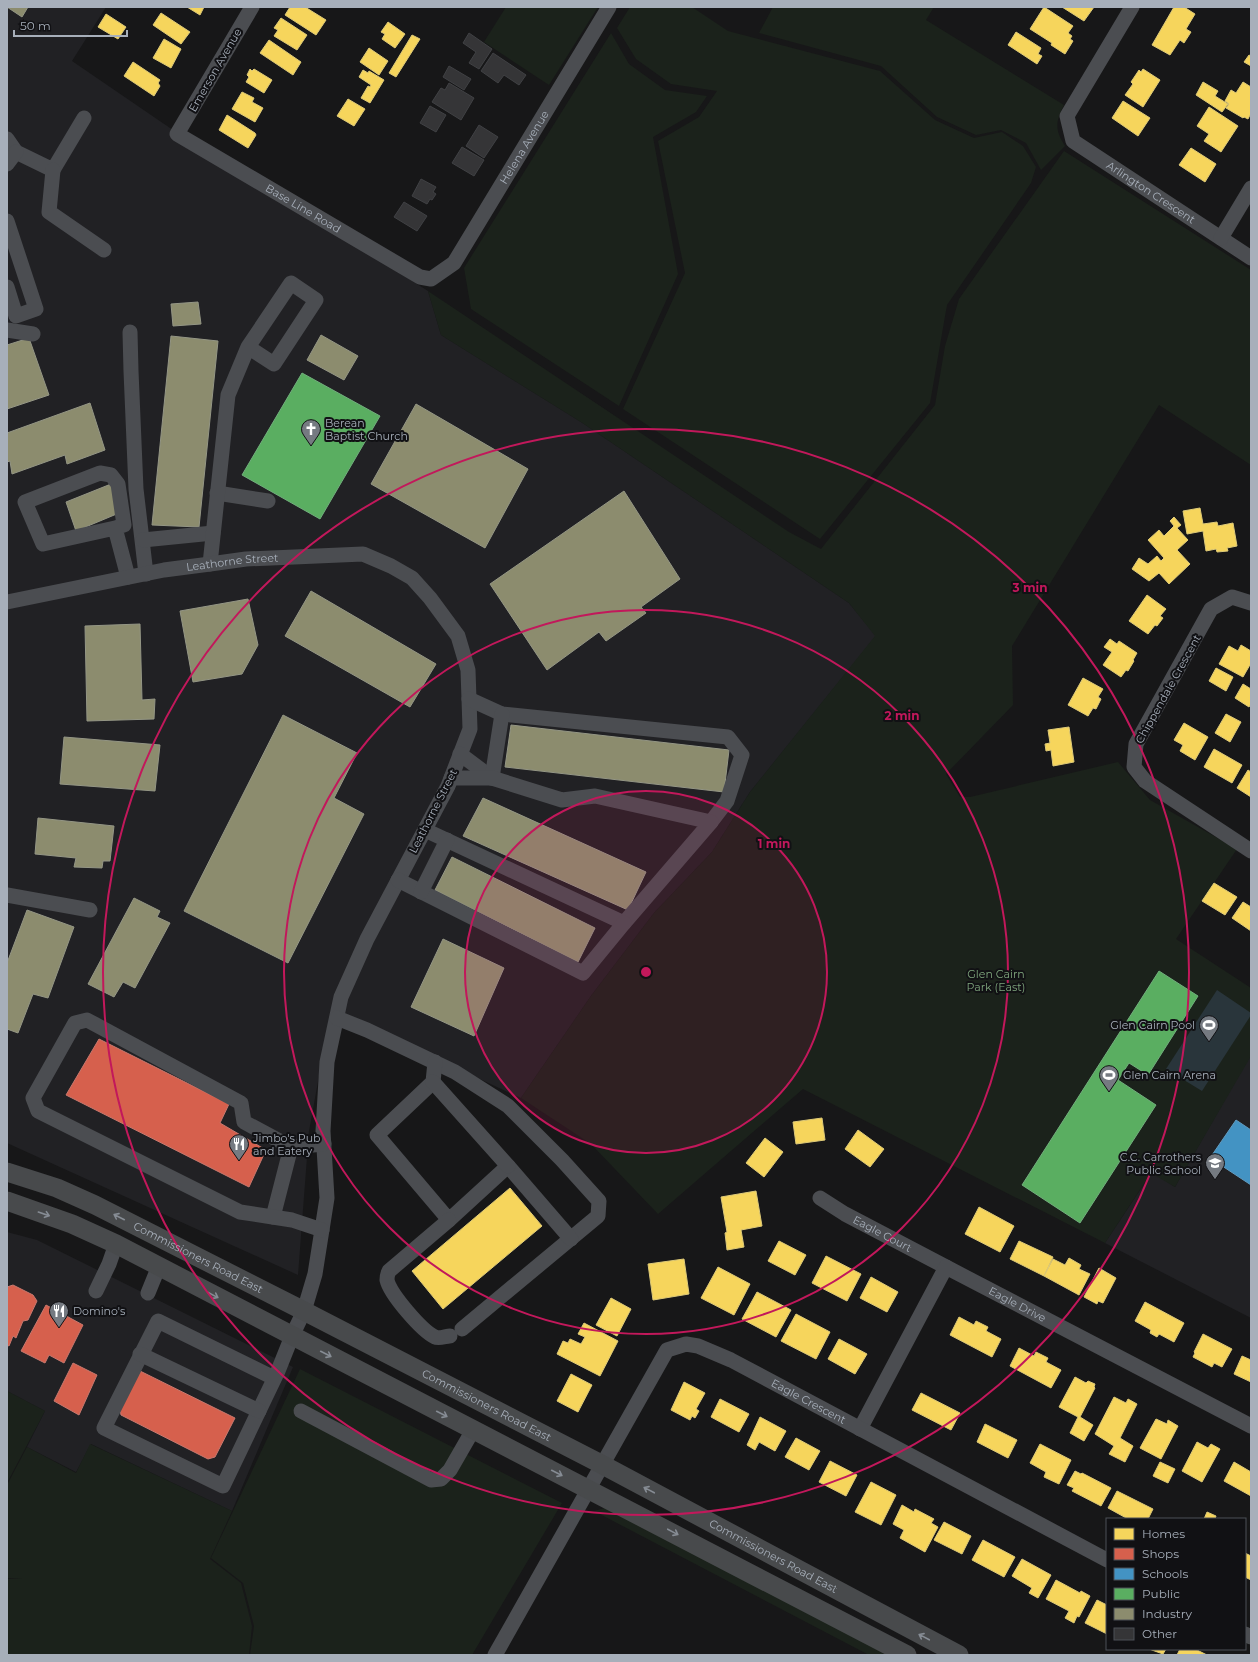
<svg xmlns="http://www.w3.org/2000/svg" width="1258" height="1662" font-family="Montserrat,sans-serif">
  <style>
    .built { fill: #212124 }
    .green { fill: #1b221b }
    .water { fill: #29353b }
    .homes { fill: #f6d55c; stroke: #deca78 }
    .shops { fill: #d6604d; stroke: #c8786e }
    .schools { fill: #4393c3; stroke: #619bc0 }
    .public { fill: #5aae61; stroke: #71ae7c }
    .industry { fill: #8c8c6e; stroke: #949685 }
    .building { fill: #353537; stroke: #404144 }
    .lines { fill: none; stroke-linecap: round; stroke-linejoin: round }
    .minor { stroke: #4b4d51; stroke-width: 15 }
    .major { stroke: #484a4c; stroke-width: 19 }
    .oneway { stroke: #868c94 }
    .ring { fill: none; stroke: #c2185b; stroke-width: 2 }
    .labels { text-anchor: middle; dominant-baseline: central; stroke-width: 4; stroke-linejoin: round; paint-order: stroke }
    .street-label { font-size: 11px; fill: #a7afba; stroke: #111114 }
    .poi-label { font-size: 11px; fill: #a7afba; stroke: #111114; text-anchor: start }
    .park-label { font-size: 11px; fill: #7fa67d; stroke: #111114 }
    .centre { fill: #c2185b; stroke: #111114; stroke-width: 2 }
    .ring-label { font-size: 12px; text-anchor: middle; font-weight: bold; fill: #c2185b; stroke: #111114; stroke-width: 4; stroke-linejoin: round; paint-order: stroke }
  </style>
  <rect width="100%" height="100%" fill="#171718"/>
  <g class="built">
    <path d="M7,7h99l-34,54 98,67 258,163 13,44 140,87 268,181 27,33 -126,156 -38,60 -58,61 -63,83 -70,102 -190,-88 -22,121 -11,144 -291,-132z"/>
    <path d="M1251,1054v264l-146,-75 47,-71 23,15z"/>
    <path d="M7,1232l30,8 256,127 -61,144 -141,-67 -15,28 -49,-25 18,-36 -38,-20z"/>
  </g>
  <g class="green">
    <path d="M506,7h92l-49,78 -65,-43z"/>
    <path d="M630,7h62l36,24 152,40 55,49 39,18 28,-6 21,14 13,21 -5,16 -84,122 -17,98 -110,136 -197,-130 62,-136 -27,-132 41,-24 18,-26 -46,-7 -35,-25 -19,-31z"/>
    <path d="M773,7h161l-8,13 138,85c-9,17 -9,25 1,41l-24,24 -15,-27 -25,-13 -25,5 -39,-18 -56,-51 -122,-33z"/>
    <path d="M611,33l18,31 36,26 42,6 -11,16 -43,25 25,137 -59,132 -148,-97 -7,-41z"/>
    <path d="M1064,151l187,119v195l-92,-60 -147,241 1,59 -67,69 14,23h10l148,-35 32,38 87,49 -61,90 75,49v68l-76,131 -24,-14 -46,70 -302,-154 -145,125 -67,-70 -70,-46 70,-102 63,-83 58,-61 38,-60 125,-156 -26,-33 -268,-181 -140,-87 -13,-44 361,241 32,17 114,-144 10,-59 14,-47z"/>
    <path d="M300,1369l262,134 -90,152h-222l4,-29 -11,-43 -32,-25z"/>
    <path d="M7,1391l38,20 -38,72z"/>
    <path d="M90,1444l142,67 -22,48 31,24 11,43 -3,29h-242v-76l15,-1 12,-23 -12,23h-15v-93l20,-38 49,26z"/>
    <path d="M605,1508l288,147h-24l-275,-144z"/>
  </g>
  <path class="water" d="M1217,990l34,23v2l-49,76 -36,-22z"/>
  <g class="homes">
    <path d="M187,7h17l-4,8z"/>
    <path d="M290,7h15l21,13 -10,15 -31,-20z"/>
    <path d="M1044,7l29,19 -5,7 4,3 -2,3 3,2 -8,13 -14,-9 1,-2 -22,-14z"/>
    <path d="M1062,7h32l-10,14z"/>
    <path d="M1174,7h10l11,7 -9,15 5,3 -7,11 -4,-3 -10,15 -18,-10z"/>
    <path d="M161,13l29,19 -9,12 -28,-19z"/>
    <path d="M106,14l20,13 -8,12 -20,-12z"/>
    <path d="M281,18l26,17 -10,15 -23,-14 4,-6 -4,-2z"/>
    <path d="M388,22l17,12 -10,14 -13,-9 3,-5 -4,-2z"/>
    <path d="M1016,32l25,16 -3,6 4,2 -5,8 -29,-19z"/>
    <path d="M412,35l8,4 -24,38 -7,-4z"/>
    <path d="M164,39l17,10 -10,19 -18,-10z"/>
    <path d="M269,40l32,22 -8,13 -33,-22z"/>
    <path d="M369,48l19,13 -9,14 -19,-13z"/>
    <path d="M1249,55l2,1v10l-7,-4z"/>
    <path d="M133,62l27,18 -2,3 2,3 -6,10 -30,-20z"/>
    <path d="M250,69l2,2 2,-2 18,11 -8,13 -18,-11 3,-5 -2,-2z"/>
    <path d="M1143,69l17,11 -17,27 -18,-12 8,-11 -2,-2 8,-12 2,2z"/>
    <path d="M363,70l5,3 1,-2 15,9 -14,23 -9,-5 7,-12 2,1 1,-2 -12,-8z"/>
    <path d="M1203,82l15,9 -3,5 13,8 -6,8 -26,-17z"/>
    <path d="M1243,82l8,5v26l-3,6 -4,-2 -1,1 -17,-10 3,-4 -4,-3 6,-11 5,3z"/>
    <path d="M242,92l12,6 -2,4 11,6 -8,14 -23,-13z"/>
    <path d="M348,99l17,10 -11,17 -17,-10z"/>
    <path d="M1123,101l27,17 -12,18 -26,-18z"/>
    <path d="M1209,107l29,19 -17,26 -17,-11 5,-7 -12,-8z"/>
    <path d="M227,115l28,18 1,2 -8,13 -29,-18z"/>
    <path d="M1191,148l25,16 -11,18 -26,-17z"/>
    <path d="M1200,508l3,16 14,-2 1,4 15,-3 4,23 -10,2 1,3 -11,1 -1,-3 -10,2 -3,-20 -16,3 -4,-23z"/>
    <path d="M1174,517l7,8 -4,3 11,12 -11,10 13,14 -21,20 -10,-11 -10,8 -17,-12 7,-11 9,6 9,-8 4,5 3,-3 -16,-18 11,-10 5,6 10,-10 -4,-5z"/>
    <path d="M1147,595l19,14 -6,7 3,2 -6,8 -2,-1 -7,9 -19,-13z"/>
    <path d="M1110,639l7,5 2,-3 18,12 -4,7 1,1 -6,10 -2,-1 -5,7 -18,-12 9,-13 -8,-5z"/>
    <path d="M1241,645l10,6v12l-8,14 -24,-13 10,-18 9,5z"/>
    <path d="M1216,668l17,9 -7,14 -17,-10z"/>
    <path d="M1083,678l20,11 -5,8 3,2 -5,10 -3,-1 -5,8 -20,-11z"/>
    <path d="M1243,684l8,5v15l-2,3 -14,-9z"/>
    <path d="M1226,714l15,8 -11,20 -15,-9z"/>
    <path d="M1184,723l24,14 -13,23 -15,-9 3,-6 -9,-5z"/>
    <path d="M1069,727l5,35 -21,4 -2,-16 -5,1 -1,-7 5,-1 -2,-13z"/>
    <path d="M1214,749l28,16 -10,18 -28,-16z"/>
    <path d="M1248,770l3,2v25l-14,-9z"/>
    <path d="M1214,883l23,14 -12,18 -23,-14z"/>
    <path d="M1243,902l8,5v24l-19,-13z"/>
    <path d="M822,1118l3,22 -29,4 -3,-22z"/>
    <path d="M858,1130l26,19 -14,18 -25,-18z"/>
    <path d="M765,1138l18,14 -19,25 -18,-14z"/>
    <path d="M510,1188l32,38 -99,83 -31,-38z"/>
    <path d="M756,1191l6,35 -21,4 3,17 -17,3 -2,-17 2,-1 -6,-35z"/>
    <path d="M979,1207l35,19 -14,26 -35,-18z"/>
    <path d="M779,1241l27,14 -11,20 -27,-14z"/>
    <path d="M1019,1241l34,16 -9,19 -34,-17z"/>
    <path d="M826,1256l35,18 -14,27 -35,-18z"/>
    <path d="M1069,1258l12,7 -2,4 11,5 -11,21 -35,-19 9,-17 12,6z"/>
    <path d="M684,1259l5,35 -36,6 -5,-36z"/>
    <path d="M718,1267l32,17 -16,31 -33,-17z"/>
    <path d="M1099,1268l17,10 -13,25 -5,-2 -1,3 -13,-7z"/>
    <path d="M871,1277l27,15 -11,20 -27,-14z"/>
    <path d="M757,1292l34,18 -15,27 -34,-18z"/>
    <path d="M611,1298l20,11 -14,27 -21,-11z"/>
    <path d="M1145,1302l39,21 -10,19 -15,-8 -2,3 -7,-4 1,-3 -16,-9z"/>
    <path d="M796,1314l34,18 -14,27 -35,-18z"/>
    <path d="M959,1317l15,8 2,-4 12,6 -2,4 15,8 -9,18 -42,-22z"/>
    <path d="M584,1323l34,18 -18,35 -43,-22 6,-13 5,2 2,-4 11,5 4,-7 -7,-3z"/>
    <path d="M1203,1334l29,15 -10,18 -8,-4 -2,4 -19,-10 2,-4 -1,-1z"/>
    <path d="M839,1339l28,15 -12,20 -27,-15z"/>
    <path d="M1019,1348l15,8 2,-4 12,6 -2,4 15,8 -10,18 -41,-22z"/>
    <path d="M1242,1356l9,4v22l-17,-8z"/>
    <path d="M571,1374l21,11 -14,27 -21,-11z"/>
    <path d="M1075,1377l11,6 2,-2 7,3 -1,3 1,1 -15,29 13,8 -9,16 -14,-8 8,-16 -19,-10z"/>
    <path d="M684,1382l21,11 -9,16 3,2 -4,7 -3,-2 -2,4 -19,-10z"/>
    <path d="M921,1393l39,20 -9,17 -39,-20z"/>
    <path d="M1114,1397l12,6 2,-4 9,5 -17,34 13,8 -8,16 -16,-8 5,-8 -19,-12z"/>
    <path d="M720,1399l29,15 -10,18 -28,-15z"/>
    <path d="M760,1417l26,14 -11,20 -16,-9 -4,8 -8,-5z"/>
    <path d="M1156,1419l11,5 1,-4 10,6 -17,33 -21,-11z"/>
    <path d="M985,1424l32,16 -9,18 -31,-16z"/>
    <path d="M796,1438l24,13 -11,19 -24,-13z"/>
    <path d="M1197,1442l11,6 3,-4 9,5 -18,33 -20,-11z"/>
    <path d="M1040,1444l31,16 -12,24 -15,-7 2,-5 -16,-9z"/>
    <path d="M830,1461l27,14 -11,21 -27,-14z"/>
    <path d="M1160,1462l15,7 -7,14 -15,-7z"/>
    <path d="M1234,1462l17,10v24l-27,-15z"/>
    <path d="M1075,1471l6,3 1,-1 29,15 -10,18 -29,-15 2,-3 -7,-3z"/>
    <path d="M871,1482l25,13 -15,30 -26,-13z"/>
    <path d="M1117,1491l36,18 -5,10h-20l-20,-11z"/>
    <path d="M902,1505l12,7 1,-3 19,10 -3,4 7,4 -13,25 -25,-14 4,-8 -11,-6z"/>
    <path d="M1207,1512l9,4 -1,3h-11z"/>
    <path d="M944,1522l27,14 -9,18 -28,-14z"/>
    <path d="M983,1540l32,17 -11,20 -32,-17z"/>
    <path d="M1245,1553l6,3v24l-6,-3z"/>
    <path d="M1022,1559l29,16 -13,23 -9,-5 3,-5 -20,-12z"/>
    <path d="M1056,1580l24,13 1,-2 9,5 -11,21 -2,-1 -3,7 -9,-5 4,-7 -23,-12z"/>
    <path d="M1097,1600l10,5v29l-22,-11z"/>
    <path d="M1149,1649h17l-3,5z"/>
    <path d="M1180,1649h15l12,6h-30z"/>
  </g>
  <g class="shops">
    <path d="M99,1039l130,65 -9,19 46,27 -17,37 -183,-92z"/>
    <path d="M13,1285l20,10 4,6 -9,19 -5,1 -7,17 -3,-2 -4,10 -2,-1v-58z"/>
    <path d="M46,1305l37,20 -19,38 -15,-8 -4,8 -24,-12z"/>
    <path d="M73,1363l24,12 -18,40 -25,-14z"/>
    <path d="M138,1370l97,48 -20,39 -7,2 -87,-44 -1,-6z"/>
  </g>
  <path class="schools" d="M1236,1120l15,10v55l-41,-27z"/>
  <g class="public">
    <path d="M302,373l78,43 -60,103 -78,-44z"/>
    <path d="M1159,971l39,25 -50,79 -19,-12 -11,17 38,25 -76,118 -58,-38z"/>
  </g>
  <g class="industry">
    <path d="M7,7h21l-6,10z"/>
    <path d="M198,302l3,22 -28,2 -2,-22z"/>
    <path d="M321,335l37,21 -14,24 -37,-20z"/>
    <path d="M171,336l47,5 -19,186 -47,-2z"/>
    <path d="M29,338l20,57 -42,14v-64z"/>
    <path d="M90,403l15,47 -38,14 -2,-9 -53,19 -2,-13 -3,1v-29z"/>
    <path d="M416,404l112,65 -43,79 -114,-64z"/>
    <path d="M111,484l8,29 -43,18 -10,-29z"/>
    <path d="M624,491l56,88 -39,28 5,6 -40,28 -7,-9 -52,38 -57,-86z"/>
    <path d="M311,591l125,73 -26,43 -125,-71z"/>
    <path d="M248,599l10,46 -16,29 -49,8 -13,-71z"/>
    <path d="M140,624l2,76 13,-1 -1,20 -67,2 -2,-95z"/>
    <path d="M283,715l74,38 -23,45 30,16 -76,149 -104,-52z"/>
    <path d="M511,725l218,25 -5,42 -219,-25z"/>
    <path d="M64,737l96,8 -5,46 -95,-7z"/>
    <path d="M483,798l163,74 -18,38 -165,-74z"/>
    <path d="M38,818l76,8 -4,35h-7l-1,7 -28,-1 2,-9 -41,-4z"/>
    <path d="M452,857l143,71 -17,34 -143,-72z"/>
    <path d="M134,898l26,13 -3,6 13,6 -35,65 -12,-6 -9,15 -26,-13z"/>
    <path d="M27,910l47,17 -26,71 -15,-4 -15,39 -11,-4v-66z"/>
    <path d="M443,939l61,29 -30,68 -63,-29z"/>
  </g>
  <g class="building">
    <path d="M469,33l23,16 -13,20 -10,-6 7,-11 -13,-9z"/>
    <path d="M493,53l33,22 -7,10 -15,-10 -6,8 -17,-12z"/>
    <path d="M449,66l22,13 -7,11 -21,-13z"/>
    <path d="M449,83l25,15 -13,22 -29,-18 9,-14 4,2z"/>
    <path d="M430,106l16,9 -10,17 -16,-9z"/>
    <path d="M479,125l19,12 -14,21 -18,-12z"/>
    <path d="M462,147l22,13 -10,16 -22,-13z"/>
    <path d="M421,179l15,8 -3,5 3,2 -4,6 -2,-1 -3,5 -15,-8z"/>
    <path d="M404,202l23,14 -10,15 -23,-14z"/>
  </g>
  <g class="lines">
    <g class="minor">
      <path id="s1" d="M252,7l-75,127 243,143 11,2 23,-16 155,-256"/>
      <path id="s2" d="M1132,7l-65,109 6,25 178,117"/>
      <path d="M7,139l9,13 37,18 31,-52"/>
      <path d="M7,164l9,-12"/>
      <path d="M53,170l-4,42 55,38"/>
      <path d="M7,221l29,88 -20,7 -9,-29"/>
      <path d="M1221,238l30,-50"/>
      <path d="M7,330l26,4"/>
      <path d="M130,332l1,39 5,118 10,85"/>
      <path d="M217,493l51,8"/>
      <path d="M115,528l-72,16 -18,-42 75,-29 11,2 7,9 6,41 -9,3 13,49"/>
      <path d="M143,540l70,-7"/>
      <path d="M210,564l18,-169 20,-48 43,-64 25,17 -42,64 -26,-17"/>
      <path id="s3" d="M7,602l157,-32 46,-6 36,-5 117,-5 28,12 21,12 18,20 28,38 10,34 2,59 -22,57 -81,153 -26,58 -14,65 -4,69 4,67 -12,76 -11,37 -12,25 -14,35 -55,115 -119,-58 54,-107 116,57"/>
      <path d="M1251,603l-19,-6 -21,12 -75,135 -2,23 11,14 106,70"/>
      <path d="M469,699l33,15 226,23 14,18 -15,46 -16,21"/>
      <path d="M460,754l32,24"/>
      <path d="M492,778l10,-64"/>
      <path d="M425,830l199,93 87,-101 -116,-26 -33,4 -70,-22h-41"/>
      <path d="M398,880l185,93 41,-50"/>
      <path d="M421,892l26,-52"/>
      <path d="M7,895l83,15"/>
      <path d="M337,1018l30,12 88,42 53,34 54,54 37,41 -1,15 -136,113"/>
      <path d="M435,1062l-2,20 -56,53 72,85 59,-54 63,73"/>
      <path d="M433,1082l75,84"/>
      <path id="s4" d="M820,1198l25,16 101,53"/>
      <path d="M273,1217l18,-70"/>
      <path d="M449,1220l-60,51c-1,2 -2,6 -2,9 3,14 35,51 48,57 4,2 11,-1 15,-1"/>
      <path d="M322,1230l-30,-10 -52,-8 -202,-101 -5,-13 42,-75 12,-3 154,83 3,19 47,25 33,-3"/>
      <path d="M96,1291l13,-27 7,-20"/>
      <path d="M148,1293l11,-27"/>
      <path d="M140,1354l119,57"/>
      <path d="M301,1411l130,69 10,-1 9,-9 23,-40"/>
      <path id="s5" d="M860,1429l86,-162 305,159"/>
      <path d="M1245,1634l6,3"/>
      <path id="s6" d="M495,1655l172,-305 19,-6 12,2 33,14 376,200"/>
    </g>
    <g class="major">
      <path id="s7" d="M7,1172l50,16 38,17 209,106 297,153 358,191"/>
      <path d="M7,1201l65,23 44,20 791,411"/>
    </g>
  </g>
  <defs><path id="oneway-shaft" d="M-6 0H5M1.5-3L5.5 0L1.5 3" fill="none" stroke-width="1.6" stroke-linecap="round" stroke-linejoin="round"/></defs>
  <g class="oneway">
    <use href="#oneway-shaft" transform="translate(44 1214) rotate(19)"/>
    <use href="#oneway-shaft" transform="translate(119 1217) rotate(-153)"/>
    <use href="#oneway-shaft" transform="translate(213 1295) rotate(28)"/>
    <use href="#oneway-shaft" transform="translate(326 1354) rotate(27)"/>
    <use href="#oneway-shaft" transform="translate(442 1414) rotate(27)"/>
    <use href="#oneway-shaft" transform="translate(557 1473) rotate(27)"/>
    <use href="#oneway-shaft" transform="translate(649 1490) rotate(-152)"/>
    <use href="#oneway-shaft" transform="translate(673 1532) rotate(28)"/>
    <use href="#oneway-shaft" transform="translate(924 1637) rotate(-152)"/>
  </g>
  <circle cx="646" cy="972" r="181" fill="#c2185b" fill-opacity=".12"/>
  <g class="ring">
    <circle cx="646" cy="972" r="181"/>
    <circle cx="646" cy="972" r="362"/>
    <circle cx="646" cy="972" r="543"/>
  </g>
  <defs>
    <symbol id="church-pin" viewBox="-11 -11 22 30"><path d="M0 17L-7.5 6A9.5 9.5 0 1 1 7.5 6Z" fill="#757a81" stroke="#111114"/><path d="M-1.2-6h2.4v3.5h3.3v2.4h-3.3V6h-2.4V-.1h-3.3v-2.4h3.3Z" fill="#fff"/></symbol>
    <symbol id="stadium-pin" viewBox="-11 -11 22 30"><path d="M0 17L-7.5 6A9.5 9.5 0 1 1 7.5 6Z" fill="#757a81" stroke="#111114"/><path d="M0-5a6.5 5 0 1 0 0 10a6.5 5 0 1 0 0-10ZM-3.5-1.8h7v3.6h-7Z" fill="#fff"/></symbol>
    <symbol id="restaurant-pin" viewBox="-11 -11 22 30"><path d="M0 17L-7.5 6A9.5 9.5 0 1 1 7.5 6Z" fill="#757a81" stroke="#111114"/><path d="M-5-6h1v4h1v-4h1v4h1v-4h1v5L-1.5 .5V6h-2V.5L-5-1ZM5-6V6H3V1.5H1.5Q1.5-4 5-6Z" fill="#fff"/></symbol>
    <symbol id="school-pin" viewBox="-11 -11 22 30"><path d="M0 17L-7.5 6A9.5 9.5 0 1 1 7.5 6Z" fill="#757a81" stroke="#111114"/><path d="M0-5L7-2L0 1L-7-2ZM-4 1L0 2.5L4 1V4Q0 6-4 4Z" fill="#fff"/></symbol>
  </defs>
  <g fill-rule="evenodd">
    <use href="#church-pin" x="300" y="418" width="22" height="30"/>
    <use href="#stadium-pin" x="1198" y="1014" width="22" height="30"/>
    <use href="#stadium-pin" x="1098" y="1064" width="22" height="30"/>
    <use href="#restaurant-pin" x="228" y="1133" width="22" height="30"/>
    <use href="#school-pin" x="1204" y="1152" width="22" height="30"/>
    <use href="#restaurant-pin" x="48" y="1300" width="22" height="30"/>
  </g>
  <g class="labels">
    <g class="street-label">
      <text transform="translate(215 70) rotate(-60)">Emerson Avenue</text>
      <text stroke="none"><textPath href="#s1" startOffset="604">Helena Avenue</textPath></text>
      <text stroke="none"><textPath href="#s2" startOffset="246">Arlington Crescent</textPath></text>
      <text stroke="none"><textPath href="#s1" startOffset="294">Base Line Road</textPath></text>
      <text stroke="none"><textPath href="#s3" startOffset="229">Leathorne Street</textPath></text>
      <text transform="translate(1168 689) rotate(-61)">Chippendale Crescent</text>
      <text transform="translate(433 811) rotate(-63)">Leathorne Street</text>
      <text stroke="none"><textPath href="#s4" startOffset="72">Eagle Court</textPath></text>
      <text stroke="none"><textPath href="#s7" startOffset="210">Commissioners Road East</textPath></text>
      <text stroke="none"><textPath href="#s5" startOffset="264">Eagle Drive</textPath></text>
      <text stroke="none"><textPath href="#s6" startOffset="506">Eagle Crescent</textPath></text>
      <text stroke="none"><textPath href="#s7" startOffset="534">Commissioners Road East</textPath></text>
      <text stroke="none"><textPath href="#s7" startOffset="858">Commissioners Road East</textPath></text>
    </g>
    <g class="poi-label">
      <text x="325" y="423">Berean<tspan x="325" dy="13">Baptist Church</tspan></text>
      <text x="1195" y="1025" text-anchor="end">Glen Cairn Pool</text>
      <text x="1123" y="1075">Glen Cairn Arena</text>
      <text x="253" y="1138">Jimbo's Pub<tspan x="253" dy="13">and Eatery</tspan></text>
      <text x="1201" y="1157" text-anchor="end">C.C. Carrothers<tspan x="1201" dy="13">Public School</tspan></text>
      <text x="73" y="1311">Domino's</text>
    </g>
    <g class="park-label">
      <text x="996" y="974">Glen Cairn<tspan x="996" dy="13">Park (East)</tspan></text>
    </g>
  </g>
  <circle cx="646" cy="972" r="6" class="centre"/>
  <g class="ring-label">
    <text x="1030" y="592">3 min</text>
    <text x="902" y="720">2 min</text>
    <text x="774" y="848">1 min</text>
  </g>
  <rect width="1258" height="1662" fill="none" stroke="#a7afba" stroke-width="16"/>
  <rect x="1106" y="1518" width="140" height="132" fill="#111114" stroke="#4d5056"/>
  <rect x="1114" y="1528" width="20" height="12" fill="#f6d55c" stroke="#4d5056"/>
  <text x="1142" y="1538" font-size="12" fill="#a7afba">Homes</text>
  <rect x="1114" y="1548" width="20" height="12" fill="#d6604d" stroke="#4d5056"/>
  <text x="1142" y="1558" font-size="12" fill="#a7afba">Shops</text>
  <rect x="1114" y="1568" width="20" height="12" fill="#4393c3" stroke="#4d5056"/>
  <text x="1142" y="1578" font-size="12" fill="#a7afba">Schools</text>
  <rect x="1114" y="1588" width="20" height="12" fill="#5aae61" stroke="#4d5056"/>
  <text x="1142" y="1598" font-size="12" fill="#a7afba">Public</text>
  <rect x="1114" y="1608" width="20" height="12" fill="#8c8c6e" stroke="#4d5056"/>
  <text x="1142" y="1618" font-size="12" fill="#a7afba">Industry</text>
  <rect x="1114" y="1628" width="20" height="12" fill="#353537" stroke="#4d5056"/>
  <text x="1142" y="1638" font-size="12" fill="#a7afba">Other</text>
  <path d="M14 30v6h113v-6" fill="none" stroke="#a7afba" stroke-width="2"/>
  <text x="20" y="30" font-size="12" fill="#a7afba" stroke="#111114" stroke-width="3" paint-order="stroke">50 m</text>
</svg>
